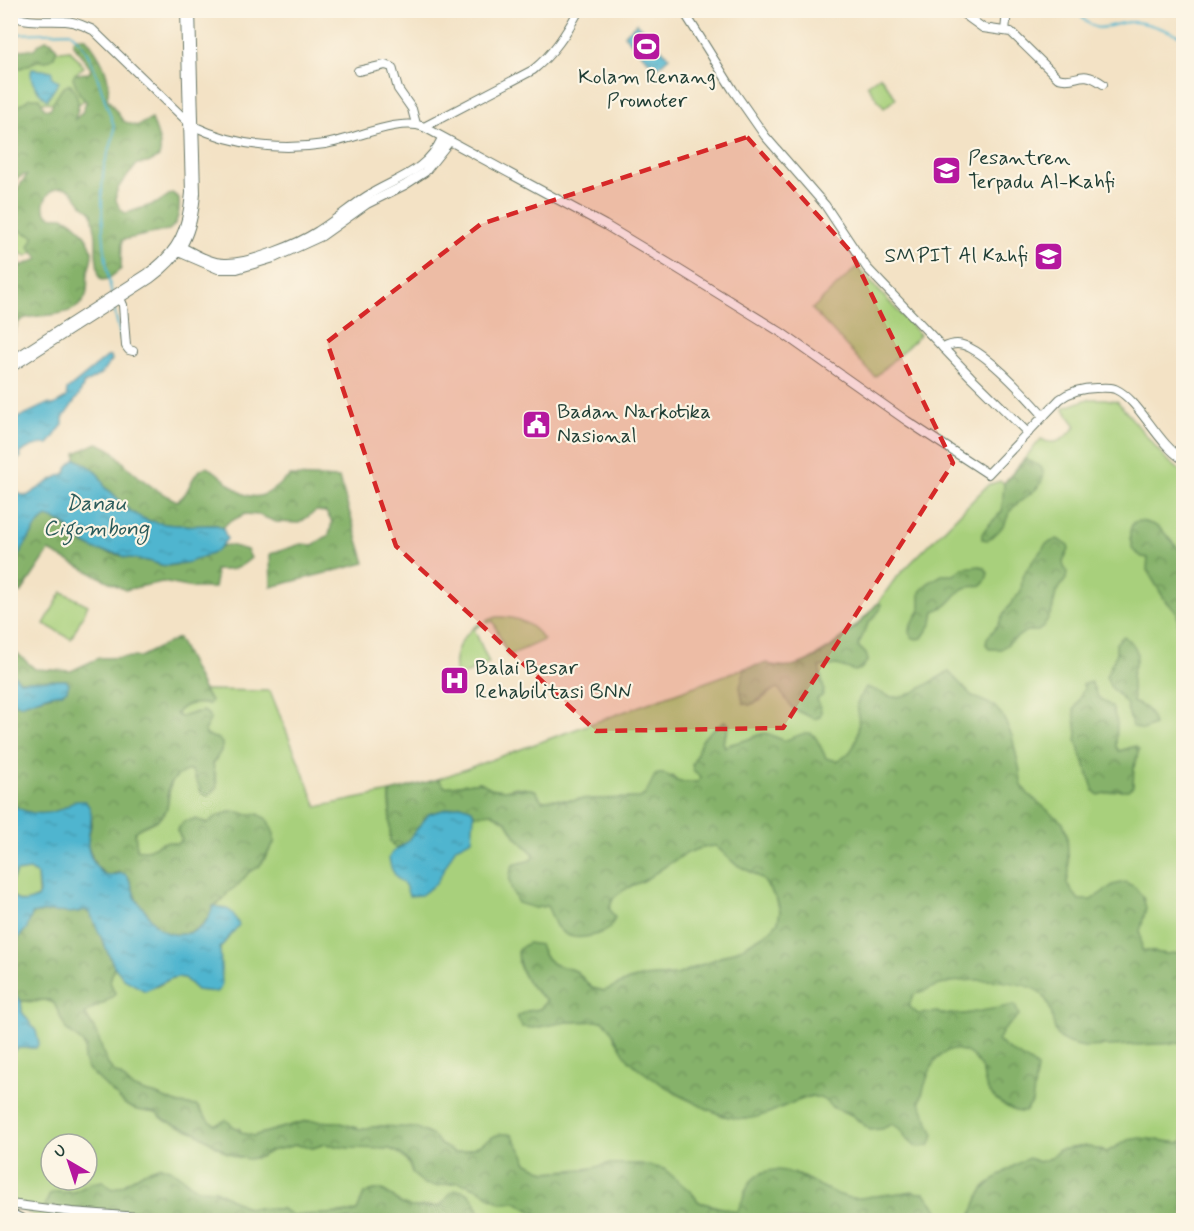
<svg xmlns="http://www.w3.org/2000/svg" width="1194" height="1231" font-family="Mynerve,sans-serif">
  <style>
    .green { fill: #a8d07b; stroke: #648658; stroke-width: 1.5; fill-rule: evenodd }
    .forest { fill: url(#forest-crowns); stroke: #527850; stroke-width: 1.5 }
    .water { fill: url(#water-ripples); stroke: #387982; stroke-width: 1.5 }
    .lines { fill: none; stroke-linecap: round; stroke-linejoin: round }
    .stream { stroke: #50b5cf; stroke-width: 2 }
    .street-casing { stroke: #697767; stroke-width: 10 }
    .highway-casing { stroke: #697767; stroke-width: 16 }
    .street { stroke: #fff; stroke-width: 8 }
    .highway { stroke: #fff; stroke-width: 14 }
    .marked { fill: #d62828; fill-opacity: 0.2; stroke: #d62828; stroke-width: 4.5; stroke-dasharray: 12 8; stroke-linejoin: round }
    .labels { text-anchor: middle; dominant-baseline: central; stroke-width: 4.5; stroke-linejoin: round; paint-order: stroke }
    .poi-label { font-size: 21px; fill: #1f3d34; stroke: #fcf5e5; text-anchor: start }
    .water-label { font-size: 22px; font-style: italic; fill: #2b5b5b; stroke: #fcf5e5 }
  </style>
  <defs>
    <pattern id="forest-crowns" width="20" height="18" patternUnits="userSpaceOnUse" patternTransform="scale(1.5)"><rect width="20" height="18" fill="#86b26b"/><path d="M2 6a3 3 0 1 1 6 0M12 15a3 3 0 1 1 6 0" fill="none" stroke="#6d9259"/></pattern>
    <pattern id="water-ripples" width="26" height="14" patternUnits="userSpaceOnUse" patternTransform="scale(1.5)"><rect width="26" height="14" fill="#50b5cf"/><path d="M2 4q2-2 4 0t4 0M15 11q2-2 4 0t4 0" fill="none" stroke="#4294a9"/></pattern>
  </defs>
  <rect width="100%" height="100%" fill="#fcf5e5"/>
  <filter id="ink" filterUnits="userSpaceOnUse"><feTurbulence type="fractalNoise" baseFrequency=".0167" numOctaves="2"/><feDisplacementMap in="SourceGraphic" scale="12" xChannelSelector="R" yChannelSelector="G"/><feConvolveMatrix kernelMatrix="1 2 1 2 8 2 1 2 1" color-interpolation-filters="sRGB"/></filter>
  <filter id="wash" filterUnits="userSpaceOnUse"><feTurbulence type="fractalNoise" baseFrequency=".008" numOctaves="4" result="noise"/><feDisplacementMap in="SourceGraphic" scale="24" xChannelSelector="R" yChannelSelector="G"/><feGaussianBlur stdDeviation="1.35" result="paint"/><feColorMatrix in="noise" values="0 0 0 0 0 0 0 0 0 0 0 0 0 0 0 0 0 1.4 0 .05"/><feComposite in="paint" operator="in"/></filter>
  <g filter="url(#wash)">
    <rect width="100%" height="100%" fill="#f3e2c5"/>
    <g class="green">
      <path d="M70,50l14,17 -9,7 12,23 -8,7 -43,-2 -25,11v-55l4,-3z"/>
      <path d="M880,76l16,22 -12,10 -17,-23z"/>
      <path d="M11,215l3,2v4l14,13 10,4 -5,14 -6,4 -7,-3 -2,6 3,6 -6,3 -4,9z"/>
      <path d="M857,267l63,68 -45,42 -63,-68z"/>
      <path d="M1088,399h17l12,2 48,57 18,15v668l-4,2c-31,-4 -44,-10 -72,9l-22,-6 -26,4 -8,8 -55,22 -11,6 -7,11 -3,12 -6,11h-24l-32,-29c-17,2 -53,11 -67,6 -19,-5 -34,-17 -52,-24l-49,18 -1,12 -7,9 -38,-10 -7,-9 -51,-29 -96,8 -19,-10 -14,-27c-16,-1 -19,2 -32,10 -7,5 -17,6 -25,8l-14,-8 -8,-9 -10,-5 -42,-5 -21,3 -23,-7 -31,-1 -53,15 -11,-3 -3,-5 -29,-5 -13,-17 -18,-2 -25,-10 -6,-1 -16,-6 -12,-12 -6,-3 -8,-10 -9,-28 -12,-20c8,-9 22,-9 30,-21l-5,-11 4,-16 10,13 32,8 16,-9 6,-1 6,1 13,12 18,2 5,-44 18,-23 -21,-18 -4,-1 9,-5 6,-9 10,-7 11,-13 13,-9 12,-20 -7,-24 -9,-5h-12l-12,-3 -17,5 -10,8 -11,-5 -12,2 -7,9 5,10 -5,4c-3,-1 -7,-2 -10,-2 -11,1 -17,12 -30,7l-3,-17c9,-7 22,-8 29,-17 12,-15 -3,-41 28,-45l4,4v5l22,4 -4,-19 3,-5 2,-20 -12,-4 -9,-23 -17,5 -4,-3c9,-12 19,-11 33,-10l-5,-14 66,1 47,116 73,-15v50l39,-28 62,-1 16,9 9,15 18,17 -3,6 4,48 12,-2 6,9 3,11 53,-18c2,-4 3,-9 6,-12 8,-8 20,-11 29,-16 23,-14 45,-34 72,-34l19,18 20,10 9,7 13,19 3,11 -1,11 -9,9 -30,18 -63,26 -36,2 -12,3 -24,11 -13,-3 -16,-17 -23,-7 -8,-8 -5,-11 -22,17c5,15 15,29 29,38l-7,9 -13,2 7,17 32,-6 37,-1 8,7 4,11 15,22 48,34 45,21 23,3 66,-23 11,3 9,8 20,8 9,8 21,6 10,-6 9,6 6,11 -123,-399c-27,-13 -17,-7 -41,0 -7,2 -12,2 -18,6l-2,-5 6,-16 -4,-5c-15,15 -41,33 -24,56l-3,5h-20l-6,-6 -24,15 -7,7 -49,1c-8,-2 -12,1 -20,1 -13,0 -16,-3 -30,1l-7,-11 -19,-3 -11,3 -15,-2 -10,-6 -35,5 -7,-8 307,-111 -4,17 2,18 6,2 11,-4 14,-12 -2,-24 19,2 11,-3 27,-16 32,-27 17,-18 17,-24 93,-94 12,-4 4,2 37,-44c15,9 26,-2 35,-13l-13,-18z"/>
      <path d="M62,592l26,13 -17,34 -27,-15z"/>
      <path d="M497,617c20,-1 36,7 47,23l-36,16 -15,-35 -6,2 -1,-3z"/>
      <path d="M480,623l1,2 -7,4 15,34 -32,15c-8,-23 5,-43 23,-55z"/>
      <path d="M30,870l7,5 1,21c-9,9 -19,7 -27,-2v-11l5,-12z"/>
      <path d="M43,1000l11,3 12,26 17,14 2,6 -1,11 42,45 11,5 19,3 11,8 30,12 29,19 11,5h23l10,-6 26,-6 17,3 12,-4 24,4h29l12,1 11,5 7,9 5,11 35,10 11,-2 12,3 10,5 9,7 11,6 15,-1 21,12 4,6h-59l-6,-16 -30,-4c-7,8 -12,6 -21,6 -5,0 -10,2 -14,1 -21,-3 -21,-27 -47,-13l-7,17 -46,5 -19,-1 -10,-6 -35,-1 -32,-18 -18,-1 -20,-15 -33,-2 -21,13 -11,4 -9,-8c-10,1 -17,6 -26,10 -15,5 -24,-7 -32,14 7,7 16,9 23,15h-26l-31,-16v-150l7,-6h18v-17l-14,-19 -1,-11 14,1zM51,1144h36v36h-36z"/>
    </g>
    <g class="forest">
      <path d="M77,37l9,1c13,16 27,38 21,60l16,23 13,5 16,-7c4,12 11,26 7,38l-11,6 -11,1c-9,15 -35,29 -12,49l5,-1 27,-9 15,-10 7,5c1,12 0,25 -10,32l-47,10 -1,29 -13,10 -6,1 -3,-3 -3,-23v-17l-4,-24c-3,-4 -7,-5 -10,-9 -7,-8 -11,-19 -24,-16 -11,2 -21,21 -8,28 3,2 9,0 13,1 12,3 27,22 29,34 1,8 -3,14 -4,22 -1,6 0,12 -1,18 -3,22 -31,24 -48,25 -6,1 -14,1 -18,4 -6,5 -6,15 -10,20l-1,-38 5,-6 2,-8 -1,-18 7,-5 16,-6 -10,-12 5,-11c-13,-4 -22,-6 -17,-22l-1,-3 -5,-2v-14l5,-4 11,-16h-4l-9,6 -3,-2v-68l19,-13h9l6,11h5c5,-9 10,-23 21,-25 8,14 10,22 3,36l8,-7 4,-11 -7,-9 -6,-15 2,-4 14,-1 2,-4 -18,-25v-4z"/>
      <path d="M46,40l6,2 5,7 -3,8 -7,4h-10l-16,7 -10,-2 1,-14 6,-2 16,-1 6,-6z"/>
      <path d="M97,443c22,8 18,13 33,26 14,13 29,24 47,32 15,-8 12,-28 29,-34 4,2 9,4 12,7 13,10 26,28 45,21 10,-3 18,-13 27,-19l49,2 26,85 -94,24 -1,-33 31,-10 12,1 16,-10 3,-13 -6,-10 -10,-1 -17,12 -23,-1 -17,-7 -14,-1 -18,9 -4,5 -6,-3c-27,0 -60,4 -84,-12 -12,-7 -16,-19 -28,-25 -6,-17 -13,-21 -29,-29v-6z"/>
      <path d="M1026,459l15,8 3,6c-2,19 -23,24 -33,37 -3,4 -4,9 -6,13 -4,7 -10,12 -17,17l-6,-1v-5l4,-6 16,-17 2,-28z"/>
      <path d="M47,517c17,2 21,15 33,25 14,10 50,15 67,19 6,1 12,5 18,5 12,1 50,-12 56,-20l8,-1 18,5 4,8c-12,11 -19,13 -36,12l1,8 -2,10h-21l-31,-6 -37,8 -76,-39 -28,42 -10,-2v-27l4,-3 23,-37z"/>
      <path d="M1140,521c21,4 22,9 35,24 4,4 7,6 7,12 0,8 -3,11 2,18l-1,69 -3,-5 -3,-27 -12,-12 -18,-30 1,-12 -6,-1 -9,-7c-3,-11 -6,-18 1,-28z"/>
      <path d="M1057,539l11,6 1,5 -6,11 1,6 3,5 -1,7 -10,14 -4,18 -9,16 -5,4h-12l-25,18h-12l-3,-5 1,-6 11,-13 8,-15 15,-19 1,-11 4,-10 20,-26z"/>
      <path d="M980,566l5,2 3,5c-5,22 -16,8 -27,17 -11,10 -11,16 -27,21l-2,12 -10,15 -5,1 -6,-2 -1,-6 1,-6 9,-15v-18l8,-9 14,-8h12l9,-7z"/>
      <path d="M878,603l3,1 -1,6 -12,14 -10,22 8,8 2,6 -7,9 -6,2 -18,-6 -18,2 5,23 -2,6 -5,3 4,12 -1,6 -6,2 -22,-11 -14,-20c-12,3 -18,14 -29,17l-6,-2 -3,-16 5,-19 22,-5c30,16 75,-22 95,-42 5,-6 10,-12 16,-18z"/>
      <path d="M1124,636c20,16 12,20 8,40 -1,8 1,18 1,26 13,5 18,9 21,23l-11,5 -11,-4 -6,-23 -16,-17 -4,-10 10,-21v-12z"/>
      <path d="M178,638l28,57 5,5 -2,4c-14,-1 -24,-2 -33,10l4,3 23,-6 5,3 2,6 -5,10 1,5 12,4 4,4v6l-9,15 4,24 -8,7h-6c-5,-7 -7,-20 -12,-25 -9,1 -19,9 -22,17 -3,8 1,15 -3,23 -7,13 -22,13 -31,22l2,17c13,5 19,-6 30,-7 3,0 7,1 10,2l5,-4 -5,-10 7,-9 12,-2 11,5 10,-8 17,-5 12,3h12l9,5 7,15v9l-15,24 -10,5 -11,13 -10,7 -6,9 -9,5c-6,26 -40,39 -60,18 -3,-4 -4,-9 -7,-13 -3,-4 -7,-6 -9,-11 -4,-7 -5,-15 -8,-22l-10,-6 -9,3 -5,-1 -9,-8 -9,-22 5,-23 -18,-20c-17,15 -44,17 -62,3l-2,-102c17,4 35,-7 52,-9l4,-13 -46,1 -9,-10v-23l24,21 36,2 28,-13 41,-1z"/>
      <path d="M949,672l23,24 22,10 8,9 10,21 8,35 1,13 7,10 35,29 4,11 2,38 -2,12 12,16h12l22,-15 12,-3 10,5 8,10 3,11 -6,24 2,18 25,4 16,-2v91l-99,4c-42,-7 -23,-24 -39,-49 -11,-19 -73,-20 -93,-16 -13,2 -26,8 -39,13l-4,11 9,8 20,-2 2,2h24l51,-9 4,10 -16,16 -5,10c14,14 26,15 39,27l-5,35 -7,9c-10,0 -13,-2 -21,-7 -28,-17 -13,-29 -29,-46 -4,-5 -10,-8 -16,-9 -26,-5 -34,34 -39,52l14,33 -5,11 -11,1 -11,-7 -6,-11 -9,-5 -10,5 -12,1 -18,-15 -20,-8 -9,-8 -11,-3c-23,5 -43,21 -66,23 -26,3 -95,-39 -115,-57 -13,-12 -15,-31 -28,-41l-37,1 -32,6 -12,-1 -5,-10 10,-6 13,-2 7,-9c-18,-12 -29,-29 -29,-50l10,-7 12,2 5,11 8,8 23,7 16,17 12,3 25,-11 12,-3 36,-2 63,-26 30,-18 8,-9 2,-11 -3,-11 -13,-19 -9,-7 -20,-10 -19,-18c-27,0 -49,20 -71,34 -10,5 -21,8 -29,16 -4,3 -5,8 -7,12l6,10 -5,10c-15,9 -40,16 -53,-1 -4,-5 -6,-14 -10,-21l-12,2 -17,-5c-7,-15 -12,-22 -5,-38l18,-5 3,-6 -18,-17 -9,-15 -15,-9 -18,2 -2,-6 -11,-4 -32,9 -23,29 -10,6 -6,-7v-50l48,-13 7,8 35,-5c5,2 9,6 14,7 14,3 24,-3 41,1l7,11c14,-4 17,0 30,-1 8,0 12,-3 20,-1l48,-1 5,-3 10,-20c12,-4 13,2 22,6 5,2 15,1 21,1l3,-5 -8,-7 -1,-6c4,-5 4,-8 6,-14 4,-15 15,-21 28,-29l3,4 -6,17 2,5c6,-4 12,-4 18,-6 24,-7 14,-13 41,0 31,-13 28,-12 42,17l11,3c24,-10 23,-37 20,-58l9,-16c8,2 20,9 27,10 20,1 39,-18 56,-25z"/>
      <path d="M1091,682l7,15 14,10 5,16 -1,23 3,5 16,-5 4,4 -5,17 -1,19 -5,4h-11l-19,5 -4,-4 -18,-51 1,-6 -3,-24 10,-22 -1,-4z"/>
      <path d="M85,910l5,3 24,53 -4,16 5,11c-8,12 -22,12 -30,21l12,20 9,28 8,10 6,3 12,12 16,6 6,1 25,10 18,2 9,12 9,7 11,-5 16,13 11,3 53,-15 31,1 23,7 21,-3 36,2 16,8 8,9 14,8c7,-2 14,-3 20,-6 14,-5 20,-17 37,-12l13,21 1,6 19,10 40,-2 22,-6h34l23,5 28,24 7,9 37,10c9,-11 8,-24 16,-32 29,-29 69,14 99,18 8,1 15,-1 23,-2 17,-2 34,-5 51,-3l20,27h-404l-4,-6 -21,-12 -15,1 -11,-6 -9,-7 -22,-8 -23,4 -12,-2 -11,-10 -4,-11 -8,-9 -11,-5 -41,-1 -24,-4 -12,4 -17,-3 -12,3 -14,3 -10,6 -11,2 -12,-2 -11,-5 -29,-19 -31,-12 -10,-8 -19,-3 -11,-5 -39,-37 -3,-8 1,-11 -2,-6 -17,-14 -12,-26 -5,-3 -28,1 -10,-10 -1,-44 17,-19 5,-14 12,-2z"/>
      <path d="M1140,1138l39,5 4,-2v79h-214c5,-8 6,-18 11,-26 8,-13 35,-30 49,-36l10,4 12,-4 8,-8 26,-4 22,6 21,-12z"/>
      <path d="M161,1166l11,4 25,19 18,1 32,18 35,1 10,6 59,-2 6,-2 7,-17c27,-14 28,14 50,13 7,0 17,1 23,0 12,-3 10,-21 25,-16 13,3 16,18 20,29h-414c-7,-6 -16,-8 -23,-15l5,-11 6,-2h19l16,-9 12,-2 9,8 11,-4 21,-13z"/>
    </g>
    <g class="water">
      <path d="M637,23l32,34 -13,12 -32,-34z"/>
      <path d="M32,69l20,2v6l7,5 -12,18c-9,-8 -19,-20 -15,-31z"/>
      <path d="M111,356l1,4 -11,14 -17,10 -5,11 -16,23v7c-6,6 -9,13 -15,19 -11,0 -20,2 -28,10l1,3 -10,8v-44l36,-17 7,1 12,-7 1,-8 40,-33z"/>
      <path d="M76,459c16,8 23,12 29,29 12,6 16,18 28,25 24,16 58,12 84,12l6,3 4,11 -10,12 -27,11 -25,4 -17,-5 -24,-4 -4,-3 -24,-4 -16,-9 -16,-18 -17,-6 -9,7 -23,37 -4,3v-81l8,11 8,2 26,-17 13,-6 2,-7z"/>
      <path d="M10,671l10,10 46,-1 3,4 -2,6 -5,3 -13,2 -29,10 -9,-3z"/>
      <path d="M10,796l2,8c18,14 45,12 62,-3h11c12,13 3,26 3,41 -1,11 8,29 18,33 7,2 12,-3 19,-1 7,7 7,16 11,25 3,6 8,9 11,14 10,17 22,25 42,20 13,-3 21,-15 24,-27 17,3 18,2 26,19l-19,23 2,35 -2,6 -4,3 -19,-2 -13,-12 -6,-1 -6,1 -27,13 -21,-12 -10,-13 -24,-53 -5,-3c-18,7 -35,-2 -53,4l-5,14 -16,19v-53c8,10 14,9 26,4l2,-5 -2,-18 -7,-5 -14,2 -5,11z"/>
      <path d="M461,805l11,4 2,6 -2,24 -16,8 -20,37 -15,11 -12,1 -4,-11 -8,-7 -6,-10 -2,-10 3,-5 14,-10 23,-29z"/>
      <path d="M11,991l10,10 1,11 14,19 3,12 -3,5h-18l-7,6z"/>
    </g>
    <g class="lines">
      <g class="stream">
        <path d="M1076,10c23,32 30,11 58,12 14,0 36,10 50,15"/>
        <path d="M10,32l6,2 54,-2c22,17 29,52 38,77 2,7 7,16 6,22 0,12 -8,24 -10,36 -5,34 0,94 8,128"/>
        <path d="M113,304l8,35"/>
      </g>
    </g>
  </g>
  <g filter="url(#ink)">
    <g class="lines">
      <defs>
        <g id="street">
          <path d="M683,10l50,80 32,46 60,69 42,63 104,109 57,56"/>
          <path d="M958,10l25,18 28,4 47,46c20,6 21,-11 45,6"/>
          <path d="M10,15c17,8 37,5 55,6 10,0 19,5 28,9l98,95c42,20 88,26 134,19 28,-4 73,-27 99,-17l109,-57c21,-17 33,-36 46,-60"/>
          <path d="M1005,31l2,-20"/>
          <path d="M358,71l27,-6 7,2 6,22 14,20 4,15"/>
          <path d="M424,127l181,98 65,39 112,69 125,88 81,53 72,-75c11,-8 23,-11 36,-11 6,0 13,-1 19,1 25,11 41,54 69,71"/>
          <path d="M180,246c14,7 31,18 47,17 24,0 71,-19 91,-32 17,-10 32,-24 49,-35 29,-18 60,-24 75,-58"/>
          <path d="M176,251l42,18h19l37,-11 48,-22 45,-32 38,-19 20,-13 24,-30"/>
          <path d="M119,296l4,9 3,41 3,4 4,1"/>
          <path d="M943,348c4,-2 9,-4 14,-4 23,0 71,54 87,72"/>
          <path d="M10,1204l62,8 107,8"/>
          <path d="M10,1213l15,7"/>
        </g>
        <path id="highway" d="M10,365l139,-89c32,-23 41,-45 44,-83l-5,-183"/>
      </defs>
      <use href="#street" class="street-casing"/>
      <use href="#highway" class="highway-casing"/>
      <use href="#street" class="street"/>
      <use href="#highway" class="highway"/>
    </g>
  </g>
  <path class="marked" d="M747,137l104,115 102,211 -170,265 -187,3 -200,-185 -69,-204 154,-118z"/>
  <defs>
    <symbol id="stadium-square" viewBox="-11 -11 22 22"><rect x="-9" y="-9" width="18" height="18" rx="4" fill="#b5179e" stroke="#fcf5e5"/><path d="M0-5a6.5 5 0 1 0 0 10a6.5 5 0 1 0 0-10ZM-3.5-1.8h7v3.6h-7Z" fill="#fff"/></symbol>
    <symbol id="school-square" viewBox="-11 -11 22 22"><rect x="-9" y="-9" width="18" height="18" rx="4" fill="#b5179e" stroke="#fcf5e5"/><path d="M0-5L7-2L0 1L-7-2ZM-4 1L0 2.5L4 1V4Q0 6-4 4Z" fill="#fff"/></symbol>
    <symbol id="civic-square" viewBox="-11 -11 22 22"><rect x="-9" y="-9" width="18" height="18" rx="4" fill="#b5179e" stroke="#fcf5e5"/><path d="M-.6-6.5H3V-4.5H.6V-3L4-1V1h2V6H-6V1h2V-1L-.6-3ZM-1.2 2.5V6h2.4V2.5Z" fill="#fff"/></symbol>
    <symbol id="hospital-square" viewBox="-11 -11 22 22"><rect x="-9" y="-9" width="18" height="18" rx="4" fill="#b5179e" stroke="#fcf5e5"/><path d="M-5-5h3v3.5h4V-5h3V5h-3V1.5h-4V5h-3Z" fill="#fff"/></symbol>
  </defs>
  <g fill-rule="evenodd">
    <use href="#stadium-square" x="630" y="30" width="33" height="33"/>
    <use href="#school-square" x="930" y="154" width="33" height="33"/>
    <use href="#school-square" x="1032" y="240" width="33" height="33"/>
    <use href="#civic-square" x="520" y="408" width="33" height="33"/>
    <use href="#hospital-square" x="438" y="664" width="33" height="33"/>
  </g>
  <g class="labels">
    <g class="poi-label">
      <text x="647" y="77" text-anchor="middle">Kolam Renang<tspan x="647" dy="24">Promoter</tspan></text>
      <text x="968" y="158">Pesantren<tspan x="968" dy="24">Terpadu Al-Kahfi</tspan></text>
      <text x="1028" y="256" text-anchor="end">SMPIT Al Kahfi</text>
      <text x="557" y="412">Badan Narkotika<tspan x="557" dy="24">Nasional</tspan></text>
      <text x="475" y="668">Balai Besar<tspan x="475" dy="24">Rehabilitasi BNN</tspan></text>
    </g>
    <g class="water-label">
      <text x="96" y="504">Danau<tspan x="96" dy="25">Cigombong</tspan></text>
    </g>
  </g>
  <rect width="1194" height="1231" fill="none" stroke="#fcf5e5" stroke-width="36"/>
  <g transform="translate(69 1162) rotate(321)"><circle r="28" fill="#fcf5e5" stroke="#a4ab9e" stroke-width="1.5"/>
  <path d="M0-4.5L10 22L0 15L-10 22Z" fill="#b5179e"/>
  <text y="-9" font-size="16" font-weight="bold" text-anchor="middle" fill="#1f3d34">U</text>
  </g>
</svg>
